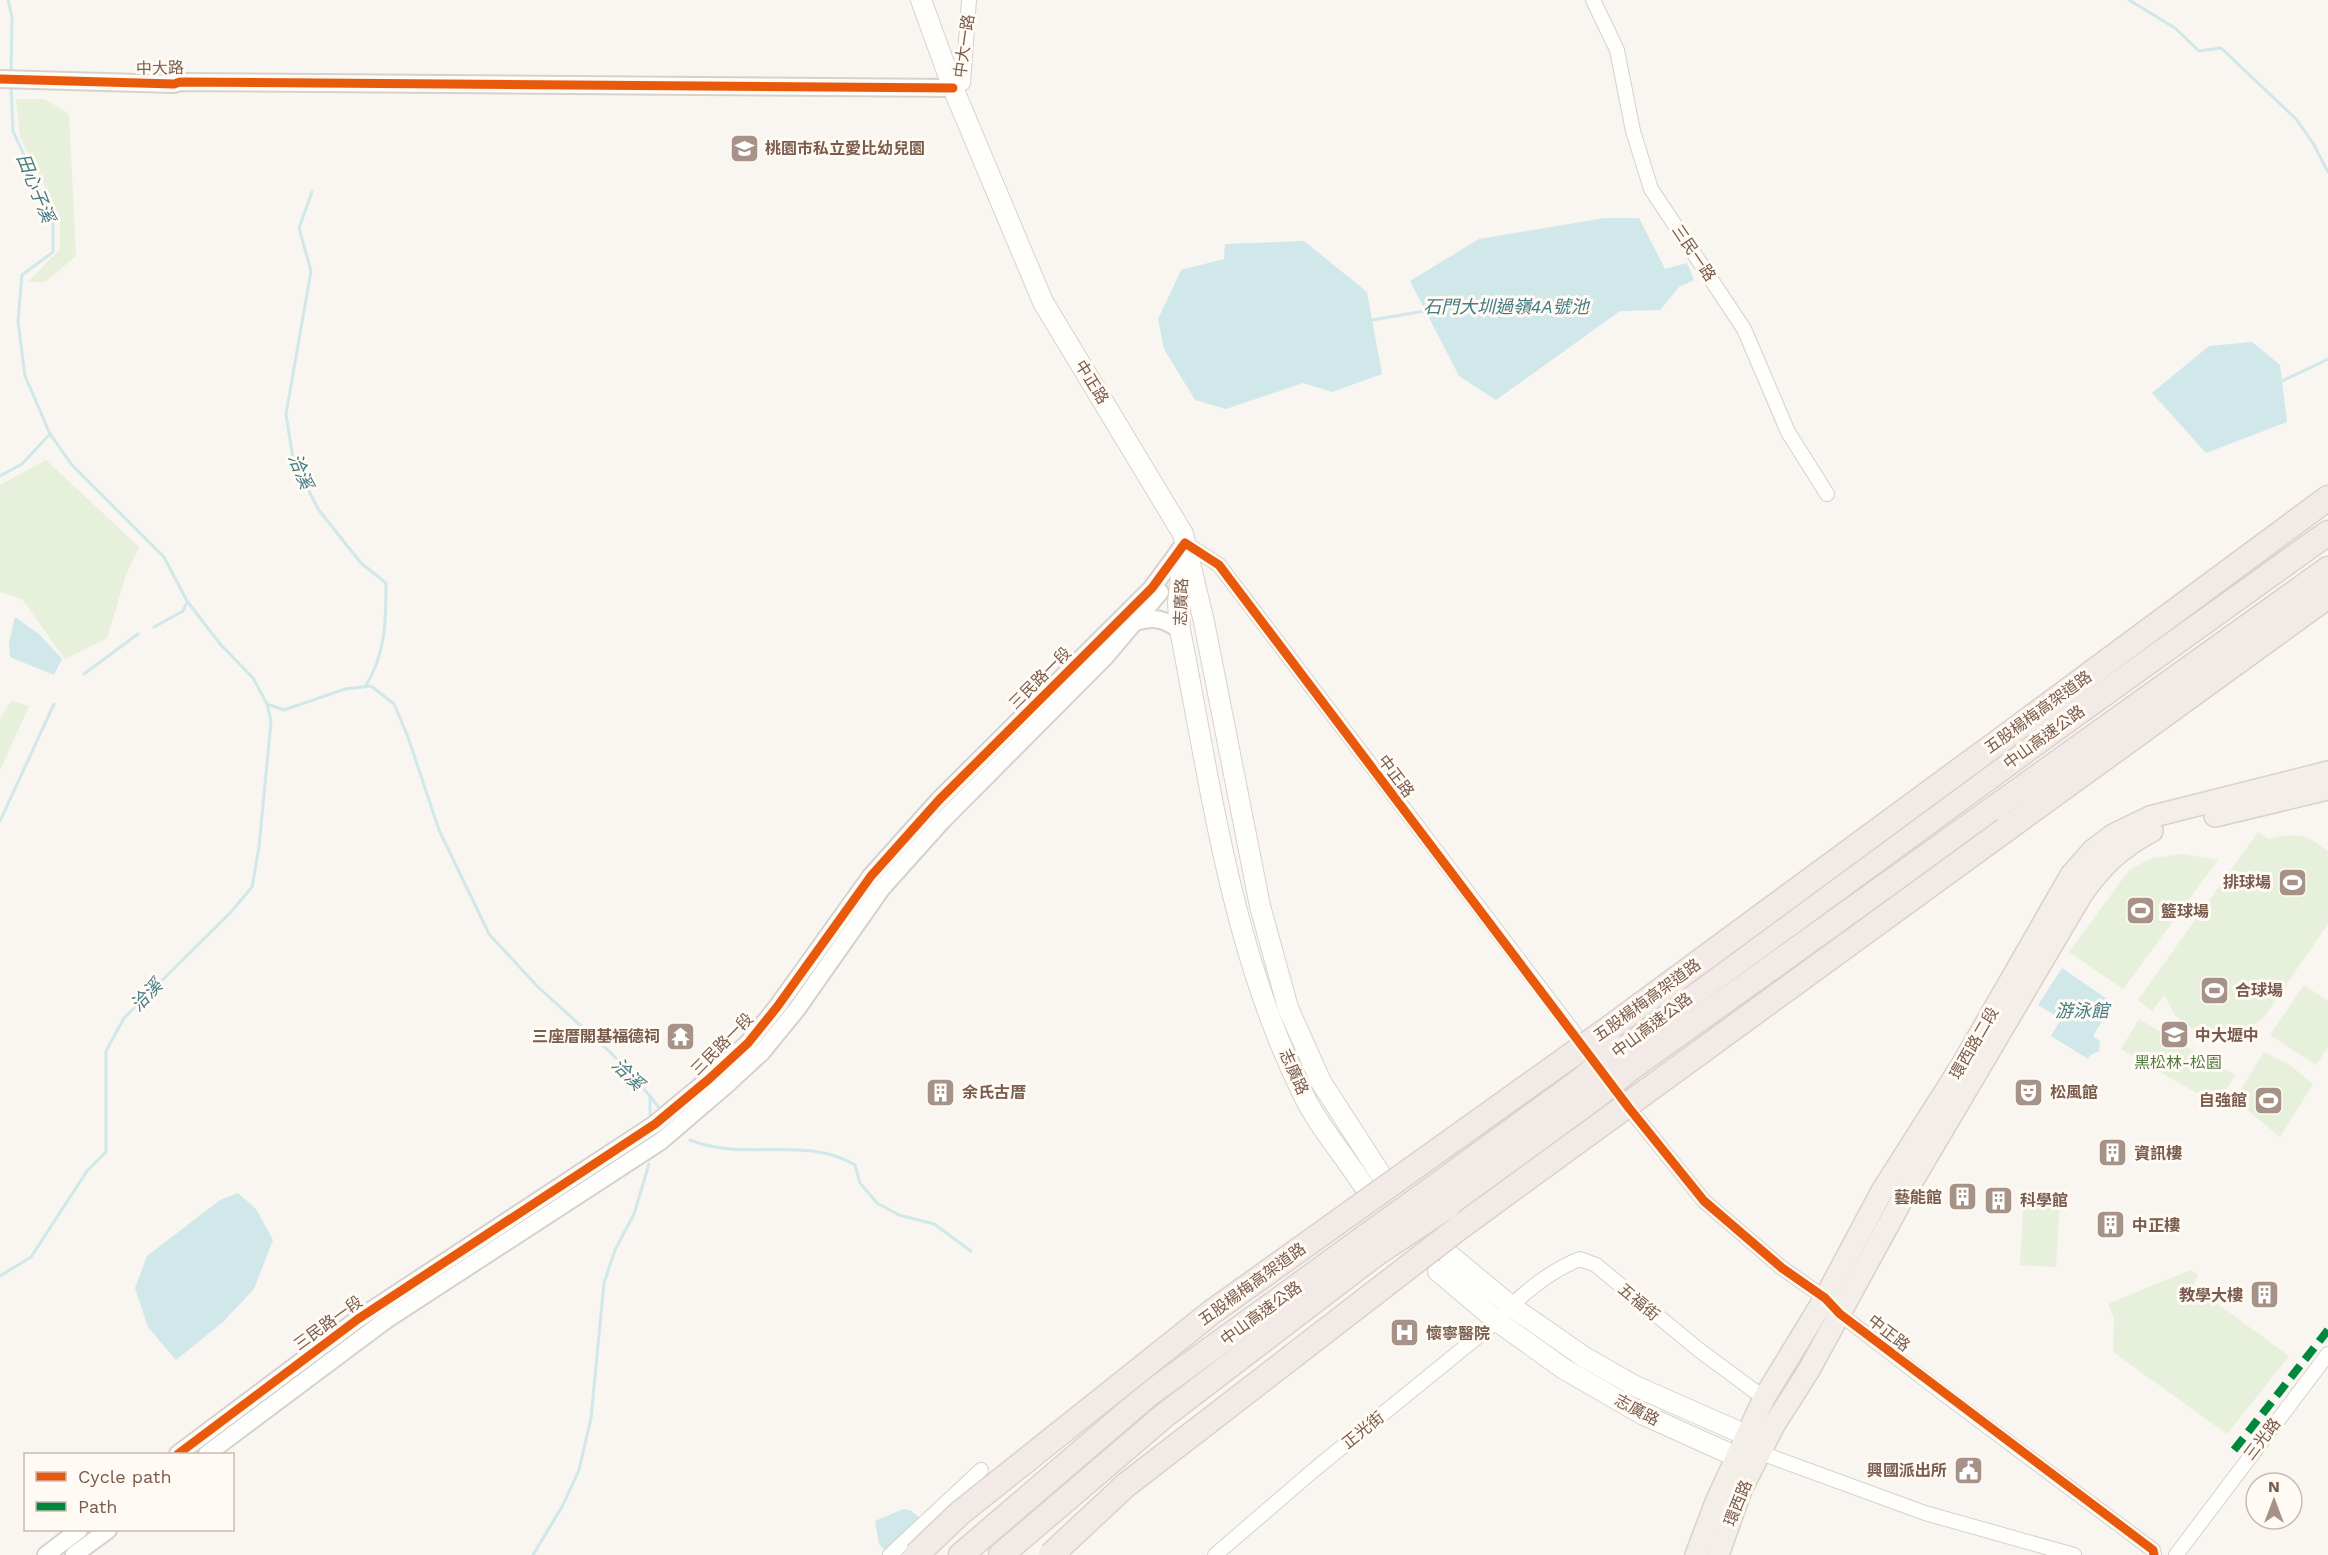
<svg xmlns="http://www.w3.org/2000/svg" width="2328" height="1555" font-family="'Work Sans','Noto Sans TC',sans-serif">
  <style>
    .green { fill: #e7f0db }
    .water { fill: #d0e8ea }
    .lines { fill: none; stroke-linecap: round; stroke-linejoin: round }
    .stream { stroke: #d0e8ea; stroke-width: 3 }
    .minor-casing { stroke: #d7d1cb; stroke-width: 16 }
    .tertiary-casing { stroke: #d7d1cb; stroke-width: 20 }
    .secondary-casing { stroke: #d9d2cb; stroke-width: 22 }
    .primary-casing { stroke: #dad1cc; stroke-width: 24 }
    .motorway-casing { stroke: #dad1cc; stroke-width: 27 }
    .minor { stroke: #fefefd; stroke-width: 14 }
    .tertiary { stroke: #fefefd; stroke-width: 16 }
    .secondary { stroke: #fefefd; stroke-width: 20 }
    .primary { stroke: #f3eee8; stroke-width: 21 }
    .motorway { stroke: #f2eae7; stroke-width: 24 }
    .motorway-bridge-casing { stroke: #dad1cc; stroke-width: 27; stroke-linecap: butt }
    .motorway-bridge { stroke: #f2eae7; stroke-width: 24 }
    .quiet { stroke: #00873e; stroke-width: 8; stroke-dasharray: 15 8; stroke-linecap: butt }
    .cycleway-casing { stroke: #fffaf3; stroke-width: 13 }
    .cycleway { stroke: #e8590c; stroke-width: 9 }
    .labels { text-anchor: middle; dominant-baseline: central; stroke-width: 6; stroke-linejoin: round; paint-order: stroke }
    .street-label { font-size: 16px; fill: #7a5c4d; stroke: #fffaf3 }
    .poi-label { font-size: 16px; font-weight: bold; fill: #7a5c4d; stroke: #fffaf3; text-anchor: start }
    .park-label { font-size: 16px; fill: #537a41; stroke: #fffaf3 }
    .water-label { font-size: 18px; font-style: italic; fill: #437c86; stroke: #fffaf3 }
  </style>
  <rect width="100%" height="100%" fill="#f9f5f0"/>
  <g class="green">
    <path d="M16,99h29l24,15 7,142 -31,26h-17l32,-33v-32l-40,-80z"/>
    <path d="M46,460l93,87 -13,28 -19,63 -42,21 -43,-60 -22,-7v-107z"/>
    <path d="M11,701l18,5 -29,64v-51z"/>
    <path d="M2258,832l10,7c28,-6 38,-7 60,13v72l-64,93 -15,12 -20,6 -18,1 -18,-6 -18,-15 -11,-20 -12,16 -14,-11z"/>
    <path d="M2182,854l36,6 -95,129 -54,-37 61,-83 23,-11z"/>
    <path d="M2304,985l24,16v46l-12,18 -46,-30z"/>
    <path d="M2139,1019l96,56 -18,30 -96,-56z"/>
    <path d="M2264,1052l26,13 23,19 -33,53 -33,-27 -16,-4z"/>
    <path d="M2024,1198l36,2 -4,67 -36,-2z"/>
    <path d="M2190,1270l8,4 -5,12 96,70 -62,78 -114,-82 1,-34 -6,-14z"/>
  </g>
  <g class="water">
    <path d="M1604,218h35l26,51 22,-6 7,17 -15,7 -19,23 -40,1 -124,89 -37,-24 -49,-95 69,-42z"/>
    <path d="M1304,241l63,51 15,82 -50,18 -29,-9 -77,26 -31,-9 -31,-51 -6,-30 23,-49 43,-11 1,-15z"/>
    <path d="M2252,342l28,23 7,57 -81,31 -54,-60 57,-47z"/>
    <path d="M15,617l24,17 23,25 -8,16 -44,-18 -1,-14z"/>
    <path d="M2062,968l51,35 -20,33 7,5 -1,10 -9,4 -2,4 -37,-23 10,-17 -23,-14z"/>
    <path d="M238,1193l18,16 17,31 -19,49 -31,33 -47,38 -28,-33 -13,-39 12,-32 73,-56z"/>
    <path d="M903,1509l7,1 11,9 -35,33 -7,-8 -4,-23z"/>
  </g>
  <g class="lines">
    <g class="stream">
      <path d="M8,0l4,17 -1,55"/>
      <path d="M2129,0l46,28 24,23 22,-3 75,71 17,24 15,29"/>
      <path d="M312,192l-13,36 12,43 -25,143 7,45 25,50 43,54 25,20c0,38 0,71 -21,104"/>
      <path d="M1372,320l53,-9"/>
      <path d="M2282,381l46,-22"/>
      <path d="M50,434l22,31 92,92 23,44 34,44 32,33 14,26 17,6 61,-21 26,-3 23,18 14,33 31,93 50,104 49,53 73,66 39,43v20"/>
      <path d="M0,476l22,-12 28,-30 -25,-58 -7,-55 4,-46 31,-23v-33l-40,-88 -2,-46"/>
      <path d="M154,627l29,-16 4,-9"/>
      <path d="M84,674l54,-40"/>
      <path d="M0,821l54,-117"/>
      <path d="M651,1097l8,11"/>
      <path d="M690,1140c53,22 114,-5 165,25l5,18 17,20 22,12 35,9 37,27"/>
      <path d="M0,1276l31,-19 56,-86 19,-19v-101l18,-33 107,-106 21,-25 7,-40 12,-126 -4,-17"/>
      <path d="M533,1555l30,-50 16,-35 12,-52 13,-135 11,-33 19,-36 15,-50"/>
    </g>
    <defs>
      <g id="minor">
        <path d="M1593,0l24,50 16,81 18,58 93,140 44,103 39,62"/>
        <path d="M953,88l10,-5 6,-83"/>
        <path d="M1185,543l34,22 356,469"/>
        <path d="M1629,1108l75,93 78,67 43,30 15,16 104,80 209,156 1,5"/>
        <path d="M1761,1453l164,60 149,42"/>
        <path d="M890,1555l91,-85"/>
        <path d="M1215,1555l100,-86 182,-148c22,-25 52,-50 83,-62l16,6 103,85 65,48"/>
        <path d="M2176,1555l152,-201"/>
      </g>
      <g id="tertiary">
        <path d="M0,79l174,5 6,-2 773,6"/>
        <path d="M1135,622c19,-6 29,-3 45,8"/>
        <path d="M178,1454l180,-135 297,-195 54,-45 39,-36 29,-36 94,-131 68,-76 213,-212 33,-45"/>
        <path d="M207,1454l179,-134 275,-179 63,-54 38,-35 35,-43 85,-121 60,-67 163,-164 55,-65"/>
        <path d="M46,1555l33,-25"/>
        <path d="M74,1555l34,-25"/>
      </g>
      <g id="secondary">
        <path d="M921,0l32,88 90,214 140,232 21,88 56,284 28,102 33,74 60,93"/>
        <path d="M1183,558l-5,45 2,27c31,156 51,319 123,464 15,32 41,61 60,91"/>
        <path d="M1438,1271l59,50 67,48 80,46 93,42 24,-4 -15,-18 -111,-49 -51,-29 -73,-51 -64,-53"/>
      </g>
      <g id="primary">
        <path d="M2215,816l113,-27"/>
        <path d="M1696,1555l20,-53 48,-104 61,-100 57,-107 80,-126 109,-190 22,-25 20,-15 37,-18 178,-45"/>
        <path d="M1718,1555l23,-65 33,-65 35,-55 100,-183 173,-293c20,-29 40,-47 70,-63"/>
      </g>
      <g id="motorway">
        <path d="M2024,723l304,-225"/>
        <path d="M2005,830l323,-234"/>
        <path d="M1618,1049l448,-328 262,-188"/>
        <path d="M1631,1068l697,-499"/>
        <path d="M1432,1189l148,-108"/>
        <path d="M1448,1206l146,-108"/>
        <path d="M961,1555l188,-161 219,-159"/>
        <path d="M1001,1555l164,-140 212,-162"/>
      </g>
    </defs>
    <use href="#minor" class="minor-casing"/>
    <use href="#tertiary" class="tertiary-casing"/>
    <use href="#secondary" class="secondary-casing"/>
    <use href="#primary" class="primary-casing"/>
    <use href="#motorway" class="motorway-casing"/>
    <use href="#minor" class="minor"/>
    <use href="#tertiary" class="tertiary"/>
    <use href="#secondary" class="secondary"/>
    <use href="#primary" class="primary"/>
    <use href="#motorway" class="motorway"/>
    <defs>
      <g id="motorway-bridge">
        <path d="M1580,1081l38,-32"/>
        <path d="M1594,1098l37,-30"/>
        <path d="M1368,1235l64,-46"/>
        <path d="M1377,1253l71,-47"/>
        <path d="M916,1555l44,-42 252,-201 403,-288 409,-301"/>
        <path d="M1051,1555l75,-70 334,-258 545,-397"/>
      </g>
    </defs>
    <use href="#motorway-bridge" class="motorway-bridge-casing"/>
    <use href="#motorway-bridge" class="motorway-bridge"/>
    <path class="quiet" d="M2234,1450l94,-120"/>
    <defs>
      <g id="cycleway">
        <path d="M0,79l174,5 6,-2 773,6"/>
        <path d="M178,1454l180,-135 297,-195 54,-45 39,-36 29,-36 94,-131 68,-76 213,-212 33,-45 34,22 410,543 75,93 78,67 43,30 15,16 313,236 1,5"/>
      </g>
    </defs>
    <use href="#cycleway" class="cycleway-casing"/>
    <use href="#cycleway" class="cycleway"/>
  </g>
  <defs>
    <symbol id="school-square" viewBox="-11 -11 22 22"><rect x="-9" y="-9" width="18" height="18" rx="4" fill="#a69286" stroke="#fffaf3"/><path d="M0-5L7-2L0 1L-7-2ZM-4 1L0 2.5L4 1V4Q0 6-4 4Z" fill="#fff"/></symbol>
    <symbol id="stadium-square" viewBox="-11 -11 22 22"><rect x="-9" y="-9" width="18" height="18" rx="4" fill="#a69286" stroke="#fffaf3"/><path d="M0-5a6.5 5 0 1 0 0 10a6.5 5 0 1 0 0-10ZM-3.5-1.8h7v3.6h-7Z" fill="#fff"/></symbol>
    <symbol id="temple-square" viewBox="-11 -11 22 22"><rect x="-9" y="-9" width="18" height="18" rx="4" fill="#a69286" stroke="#fffaf3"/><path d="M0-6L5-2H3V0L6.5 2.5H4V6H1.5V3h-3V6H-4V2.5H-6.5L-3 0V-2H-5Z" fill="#fff"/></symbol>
    <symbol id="building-square" viewBox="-11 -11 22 22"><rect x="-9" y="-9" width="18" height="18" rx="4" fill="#a69286" stroke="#fffaf3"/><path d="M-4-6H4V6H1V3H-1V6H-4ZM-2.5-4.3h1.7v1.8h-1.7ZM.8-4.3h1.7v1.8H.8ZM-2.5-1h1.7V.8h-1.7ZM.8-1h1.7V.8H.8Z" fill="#fff"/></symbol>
    <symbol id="theatre-square" viewBox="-11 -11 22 22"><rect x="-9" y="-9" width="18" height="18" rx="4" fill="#a69286" stroke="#fffaf3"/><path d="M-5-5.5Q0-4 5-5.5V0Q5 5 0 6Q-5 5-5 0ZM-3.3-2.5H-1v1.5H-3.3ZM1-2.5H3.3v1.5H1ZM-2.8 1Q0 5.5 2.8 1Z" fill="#fff"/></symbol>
    <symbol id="hospital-square" viewBox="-11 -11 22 22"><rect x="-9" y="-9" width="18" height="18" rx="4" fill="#a69286" stroke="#fffaf3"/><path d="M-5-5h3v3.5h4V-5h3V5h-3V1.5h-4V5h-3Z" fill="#fff"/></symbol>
    <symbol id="civic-square" viewBox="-11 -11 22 22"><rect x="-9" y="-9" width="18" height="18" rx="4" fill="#a69286" stroke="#fffaf3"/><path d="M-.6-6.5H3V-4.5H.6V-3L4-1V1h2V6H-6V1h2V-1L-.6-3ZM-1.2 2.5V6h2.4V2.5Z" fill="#fff"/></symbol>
  </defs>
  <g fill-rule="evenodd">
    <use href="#school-square" x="728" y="132" width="33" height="33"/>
    <use href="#stadium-square" x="2276" y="866" width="33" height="33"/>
    <use href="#stadium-square" x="2124" y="894" width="33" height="33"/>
    <use href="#stadium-square" x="2198" y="974" width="33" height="33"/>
    <use href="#school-square" x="2158" y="1018" width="33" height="33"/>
    <use href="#temple-square" x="664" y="1020" width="33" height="33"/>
    <use href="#building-square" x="924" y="1076" width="33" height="33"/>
    <use href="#theatre-square" x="2012" y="1076" width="33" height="33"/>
    <use href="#stadium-square" x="2252" y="1084" width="33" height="33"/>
    <use href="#building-square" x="2096" y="1136" width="33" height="33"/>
    <use href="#building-square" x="1946" y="1180" width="33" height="33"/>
    <use href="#building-square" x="1982" y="1184" width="33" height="33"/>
    <use href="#building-square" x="2094" y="1208" width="33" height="33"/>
    <use href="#building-square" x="2248" y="1278" width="33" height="33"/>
    <use href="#hospital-square" x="1388" y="1316" width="33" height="33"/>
    <use href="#civic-square" x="1952" y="1454" width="33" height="33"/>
  </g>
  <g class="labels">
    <g class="street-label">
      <text transform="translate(964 46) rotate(-82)">中大一路</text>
      <text transform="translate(160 68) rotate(-1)">中大路</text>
      <text transform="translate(1694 253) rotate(56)">三民一路</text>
      <text transform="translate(1092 382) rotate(58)">中正路</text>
      <text transform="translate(1181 602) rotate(-88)">志廣路</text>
      <text transform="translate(1040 678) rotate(-45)">三民路一段</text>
      <text transform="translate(2038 712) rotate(-36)">五股楊梅高架道路</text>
      <text transform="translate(2044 737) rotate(-36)">中山高速公路</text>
      <text transform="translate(1396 776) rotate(53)">中正路</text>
      <text transform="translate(1647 1000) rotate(-36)">五股楊梅高架道路</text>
      <text transform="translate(1652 1025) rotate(-37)">中山高速公路</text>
      <text transform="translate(1974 1043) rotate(-60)">環西路二段</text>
      <text transform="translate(722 1044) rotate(-45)">三民路一段</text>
      <text transform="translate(1294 1072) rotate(66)">志廣路</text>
      <text transform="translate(1252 1284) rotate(-36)">五股楊梅高架道路</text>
      <text transform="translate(1639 1302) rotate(40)">五福街</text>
      <text transform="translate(1261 1313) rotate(-36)">中山高速公路</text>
      <text transform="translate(328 1323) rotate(-36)">三民路一段</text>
      <text transform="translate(1889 1333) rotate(38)">中正路</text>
      <text transform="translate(1637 1410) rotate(28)">志廣路</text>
      <text transform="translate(1363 1430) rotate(-39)">正光街</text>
      <text transform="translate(2262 1439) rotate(-52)">三光路</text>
      <text transform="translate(1738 1503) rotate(-68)">環西路</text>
    </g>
    <g class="poi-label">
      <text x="765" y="148">桃園市私立愛比幼兒園</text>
      <text x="2271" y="882" text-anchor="end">排球場</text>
      <text x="2161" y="911">籃球場</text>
      <text x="2235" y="990">合球場</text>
      <text x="2195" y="1035">中大壢中</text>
      <text x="660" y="1036" text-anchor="end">三座厝開基福德祠</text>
      <text x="962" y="1092">余氏古厝</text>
      <text x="2050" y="1092">松風館</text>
      <text x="2247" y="1100" text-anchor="end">自強館</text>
      <text x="2134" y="1153">資訊樓</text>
      <text x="1942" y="1197" text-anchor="end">藝能館</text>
      <text x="2020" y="1200">科學館</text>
      <text x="2132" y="1225">中正樓</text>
      <text x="2243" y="1295" text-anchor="end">教學大樓</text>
      <text x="1426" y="1333">懷寧醫院</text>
      <text x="1947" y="1470" text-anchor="end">興國派出所</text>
    </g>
    <g class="park-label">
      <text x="2178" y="1062">黑松林-松園</text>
    </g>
    <g class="water-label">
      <text transform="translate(36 188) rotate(68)">田心子溪</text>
      <text x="1506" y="306">石門大圳過嶺4A號池</text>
      <text transform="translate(301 471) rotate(68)">洽溪</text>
      <text transform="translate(146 995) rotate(-46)">洽溪</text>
      <text x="2082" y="1010">游泳館</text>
      <text transform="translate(628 1074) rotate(45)">洽溪</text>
    </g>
  </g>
  <rect x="24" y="1453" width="210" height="78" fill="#fffaf3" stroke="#cabbb1" stroke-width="1.5"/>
  <rect x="36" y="1472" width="30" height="9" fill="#e8590c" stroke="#cabbb1" stroke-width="1.5"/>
  <text x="78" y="1483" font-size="18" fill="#7a5c4d">Cycle path</text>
  <rect x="36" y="1502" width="30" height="9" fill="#00873e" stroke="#cabbb1" stroke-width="1.5"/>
  <text x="78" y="1513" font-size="18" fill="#7a5c4d">Path</text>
  <g transform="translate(2274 1501)"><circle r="28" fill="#fffaf3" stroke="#cabbb1" stroke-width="1.5"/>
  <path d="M0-4.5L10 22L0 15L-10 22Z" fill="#a69286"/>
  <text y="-9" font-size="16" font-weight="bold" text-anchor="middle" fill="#7a5c4d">N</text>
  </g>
</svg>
